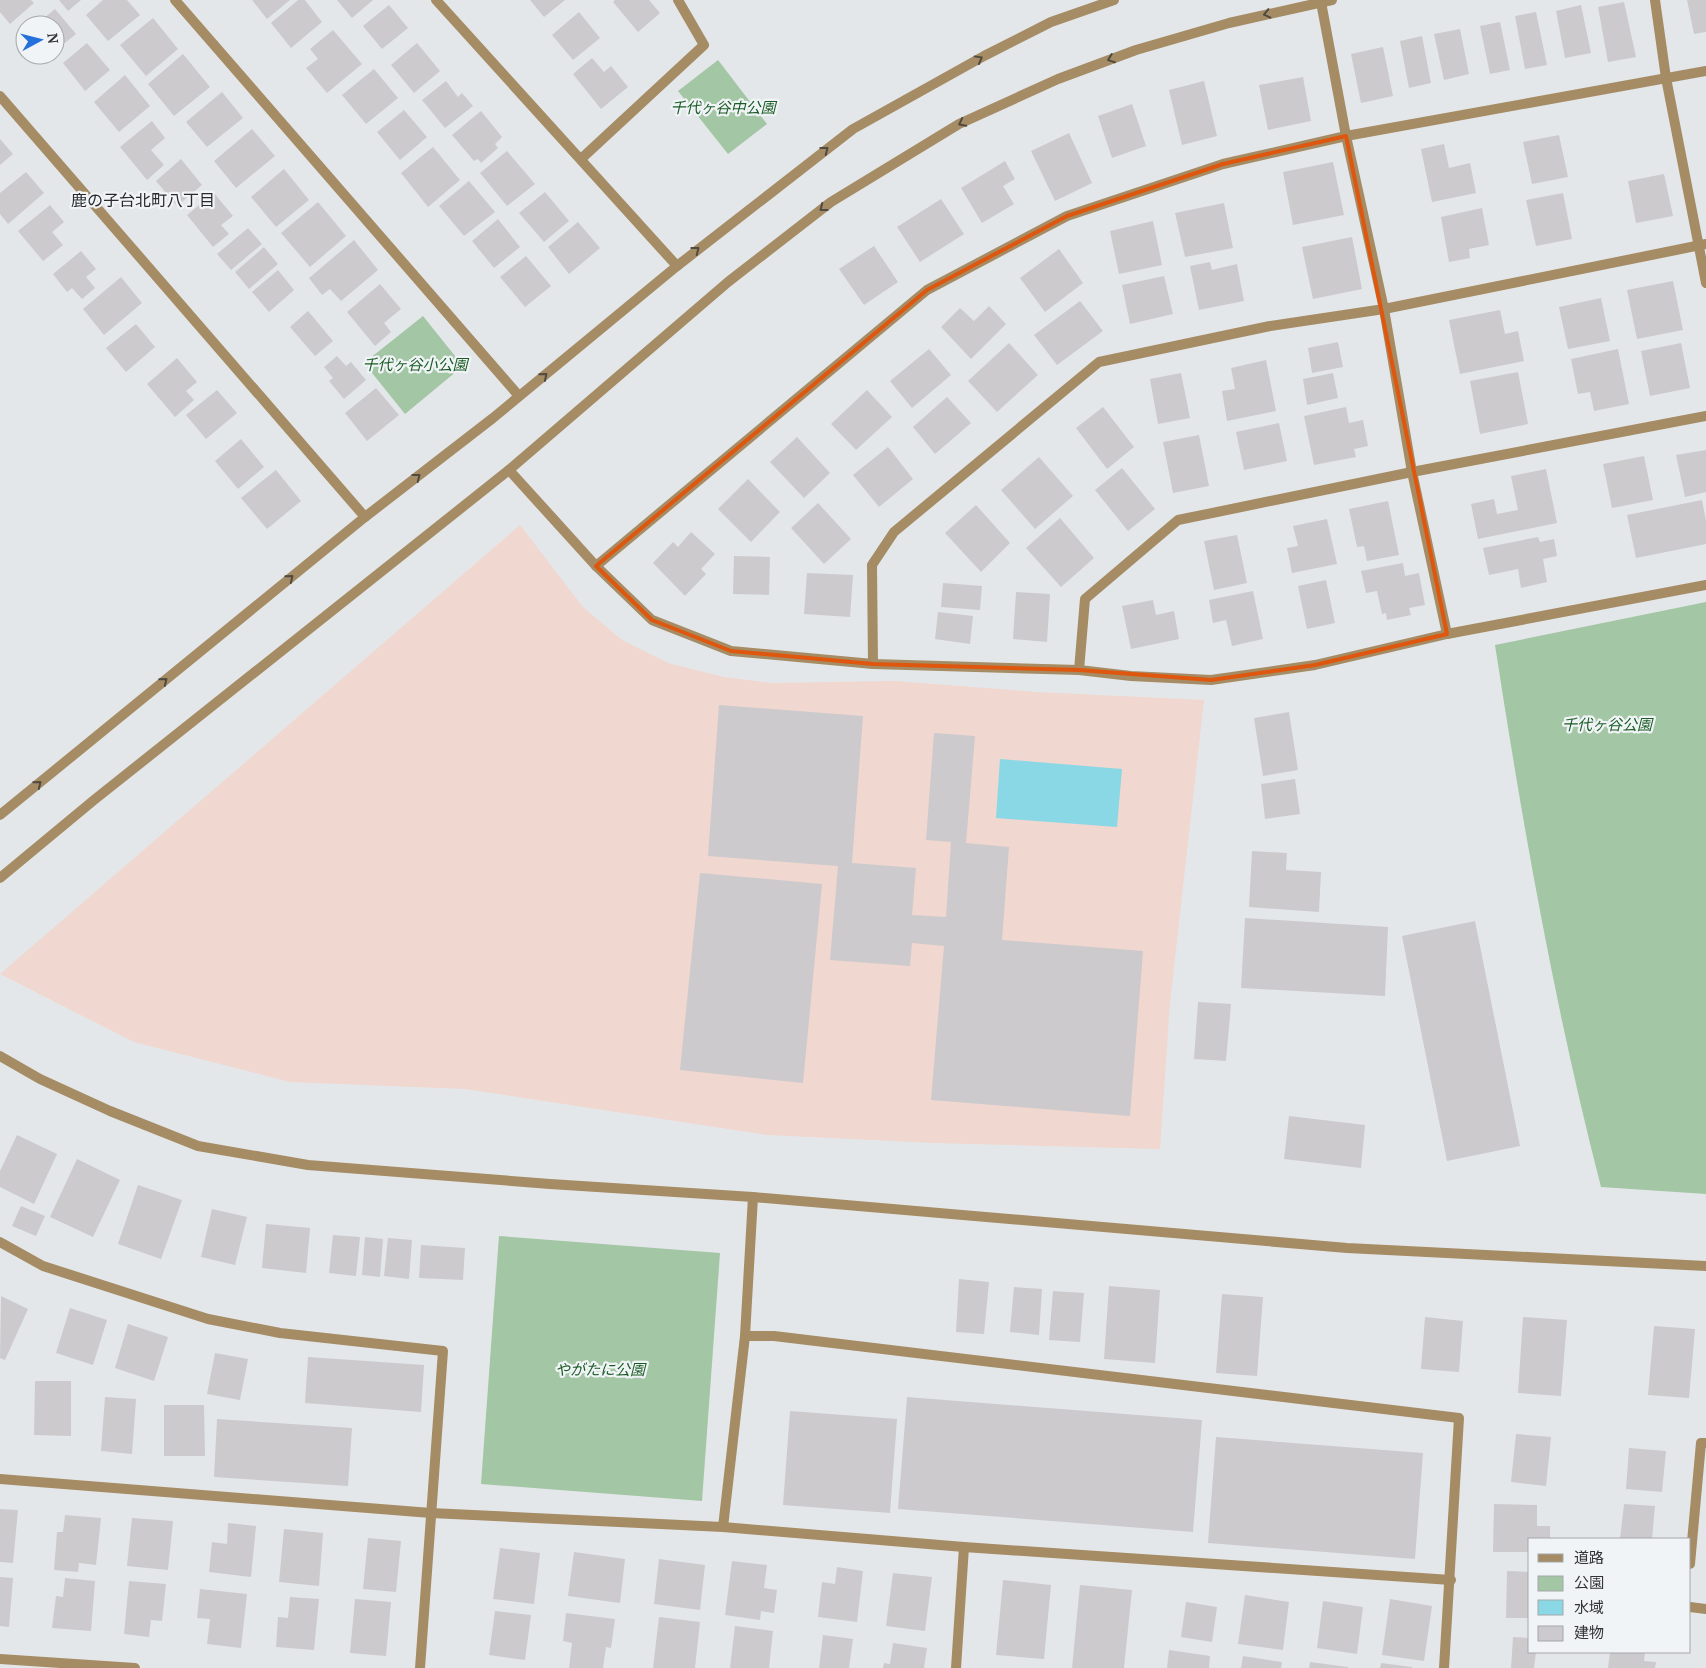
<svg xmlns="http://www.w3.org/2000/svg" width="1706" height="1668" font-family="'PT Serif','Noto Sans JP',serif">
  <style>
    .education { fill: #f0d7cf }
    .green { fill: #a3c6a4 }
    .water { fill: #8ad8e5 }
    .building { fill: #cccacd }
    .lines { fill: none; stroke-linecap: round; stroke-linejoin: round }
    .minor { stroke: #a58c64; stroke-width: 10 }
    .tertiary { stroke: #a58c64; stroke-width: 10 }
    .oneway { stroke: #504a41 }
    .marked { fill: none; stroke: #df570e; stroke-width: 4; stroke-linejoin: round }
    .labels { text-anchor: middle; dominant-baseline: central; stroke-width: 4.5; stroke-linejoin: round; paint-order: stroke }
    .park-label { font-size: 15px; font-style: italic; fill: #1a5c25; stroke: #f1f4f7 }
    .neighbourhood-label { font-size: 16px; fill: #282a2c; stroke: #f1f4f7 }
  </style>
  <rect width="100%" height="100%" fill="#e4e7ea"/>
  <path class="education" d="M520,525l63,82 39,33 46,23 56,14 48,6 123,-2 142,11 167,8 -34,303 -10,146 -225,-6 -168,-8 -302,-46 -175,-7 -156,-40 -134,-68z"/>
  <g class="green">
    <path d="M718,60l49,64 -39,30 -50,-63z"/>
    <path d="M423,316l40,50 -58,48 -41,-51z"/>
    <path d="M1706,602v592l-105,-7c-46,-178 -78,-360 -106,-542z"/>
    <path d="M499,1236l221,17 -18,248 -221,-17z"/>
  </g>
  <path class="water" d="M1000,759l122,10 -5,58 -121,-9z"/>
  <g class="building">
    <path d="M0,0h31l3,3 -24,21 -10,-12z"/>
    <path d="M59,0h22l-13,11z"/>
    <path d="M103,0h24l13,15 -32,26 -22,-26z"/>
    <path d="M252,0h38l-23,19z"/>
    <path d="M298,0h7l17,22 -31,26 -20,-25z"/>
    <path d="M337,0h36l-21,18z"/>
    <path d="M530,0h35l-21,17z"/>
    <path d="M615,0h34l11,13 -22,19 -25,-30z"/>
    <path d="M1687,0h19v32l-12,2z"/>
    <path d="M1624,2l12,55 -28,5 -10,-55z"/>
    <path d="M389,5l19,23 -26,21 -19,-23z"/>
    <path d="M1581,5l10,48 -26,5 -9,-47z"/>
    <path d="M55,9l21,25 -21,17v-26h-19z"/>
    <path d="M579,12l21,26 -27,22 -21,-25z"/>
    <path d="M1536,12l11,53 -22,4 -10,-53z"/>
    <path d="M153,18l25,31 -32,27 -26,-31z"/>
    <path d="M1500,22l10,48 -20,4 -10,-48z"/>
    <path d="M1460,29l9,45 -25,6 -10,-46z"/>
    <path d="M333,30l29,34 -35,29 -21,-25 12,-9 -8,-10z"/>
    <path d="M1422,36l9,47 -22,5 -9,-47z"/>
    <path d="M87,43l23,27 -25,21 -22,-28z"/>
    <path d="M417,43l23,28 -26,22 -23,-28z"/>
    <path d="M1383,47l10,49 -32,7 -10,-49z"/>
    <path d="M183,54l27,33 -36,29 -26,-32z"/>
    <path d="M592,58l12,14 7,-6 17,21 -27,22 -28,-35z"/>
    <path d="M374,69l24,29 -32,26 -24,-29z"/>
    <path d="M125,75l25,31 -31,26 -25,-30z"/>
    <path d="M1303,77l8,44 -43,9 -9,-45z"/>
    <path d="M446,81l12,16 4,-4 11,13 -28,22 -23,-28z"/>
    <path d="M1204,81l13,55 -35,9 -13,-55z"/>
    <path d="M222,92l21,26 -36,29 -21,-25z"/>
    <path d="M1132,104l14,42 -34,12 -14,-42z"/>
    <path d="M404,110l23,27 -27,23 -23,-28z"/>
    <path d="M481,111l21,26 -7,7 3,4 -17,15 -3,-4 -4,2 -22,-26z"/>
    <path d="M152,121l13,17 -14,12 13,15 -17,15 -27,-33z"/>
    <path d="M252,129l23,27 -39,32 -22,-27z"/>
    <path d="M1069,133l23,50 -37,18 -24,-50z"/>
    <path d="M1559,135l9,42 -36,7 -9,-42z"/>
    <path d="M0,139l13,15 -13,11z"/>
    <path d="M1444,144l5,24 21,-5 6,30 -44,9 -11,-53z"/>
    <path d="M433,147l27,33 -32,27 -27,-34z"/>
    <path d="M507,151l28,33 -28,22 -27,-33z"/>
    <path d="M181,159l21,26 -25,21 -21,-25z"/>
    <path d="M1005,161l10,18 -12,7 11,18 -32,19 -21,-35z"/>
    <path d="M1333,162l11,53 -51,10 -10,-53z"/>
    <path d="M284,169l25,31 -33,27 -25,-30z"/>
    <path d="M26,172l18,21 -36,31 -8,-10v-21z"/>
    <path d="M1664,174l9,42 -37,7 -8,-42z"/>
    <path d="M469,181l26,31 -31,24 -25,-30z"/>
    <path d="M545,192l24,29 -25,21 -25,-29z"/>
    <path d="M214,193l19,23 -12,9 8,9 -16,13 -26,-32z"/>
    <path d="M1563,193l9,46 -36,7 -10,-46z"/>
    <path d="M941,199l23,35 -44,28 -23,-35z"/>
    <path d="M318,202l28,34 -36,31 -29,-34z"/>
    <path d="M1224,203l9,45 -48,9 -10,-44z"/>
    <path d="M50,205l14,17 -12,10 11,13 -20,16 -25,-30z"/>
    <path d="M1482,208l7,37 -20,4 1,9 -21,4 -8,-45z"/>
    <path d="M498,219l22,28 -26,21 -22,-27z"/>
    <path d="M1153,221l9,44 -43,9 -9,-43z"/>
    <path d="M578,222l22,26 -31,26 -21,-27z"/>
    <path d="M248,228l14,16 -31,26 -14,-16z"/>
    <path d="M1352,237l10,52 -49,10 -11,-52z"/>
    <path d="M354,240l24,30 -37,31 -11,-12 -8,6 -13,-17z"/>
    <path d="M874,246l24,36 -34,23 -25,-36z"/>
    <path d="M264,247l14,17 -29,25 -14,-17z"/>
    <path d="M1059,249l24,34 -38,29 -25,-34z"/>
    <path d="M81,251l15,18 -10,8 9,11 -13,11 -10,-11 -5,4 -14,-18z"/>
    <path d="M526,256l25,30 -26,21 -25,-30z"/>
    <path d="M1210,262l2,8 25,-6 7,37 -45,9 -9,-44z"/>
    <path d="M278,270l16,20 -25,22 -17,-20z"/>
    <path d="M1164,276l9,38 -43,10 -8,-39z"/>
    <path d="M121,277l21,26 -38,32 -21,-26z"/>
    <path d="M1673,281l10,49 -46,9 -10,-49z"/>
    <path d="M380,284l21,25 -17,14 7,9 -16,14 -28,-34z"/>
    <path d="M1601,298l9,43 -42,8 -9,-42z"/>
    <path d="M1080,301l23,30 -46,34 -23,-30z"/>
    <path d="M989,306l17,18 -35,35 -30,-32 19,-19 14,13z"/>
    <path d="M1500,310l5,24 13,-3 6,30 -64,13 -11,-54z"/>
    <path d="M308,311l25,30 -18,15 -25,-29z"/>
    <path d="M136,324l19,23 -29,25 -20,-24z"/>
    <path d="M1338,342l5,25 -31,6 -4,-25z"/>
    <path d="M1009,343l29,32 -41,37 -29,-31z"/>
    <path d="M1681,343l9,45 -40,8 -9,-45z"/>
    <path d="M929,349l22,26 -39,33 -22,-27z"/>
    <path d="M1618,349l11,55 -35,7 -4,-19 -12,2 -7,-35z"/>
    <path d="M337,356l9,10 5,-4 15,18 -22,19 -15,-18 4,-3 -9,-11z"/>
    <path d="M177,358l20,24 -11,9 8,9 -19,17 -28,-33z"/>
    <path d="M1266,360l10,51 -49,10 -5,-30 13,-2 -4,-21z"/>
    <path d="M1518,372l10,52 -48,10 -10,-53z"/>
    <path d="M1181,373l9,45 -32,6 -8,-45z"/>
    <path d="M1333,373l5,25 -31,7 -4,-26z"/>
    <path d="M376,388l23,27 -32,26 -22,-28z"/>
    <path d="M217,390l20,23 -31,26 -20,-24z"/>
    <path d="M867,390l25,27 -36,33 -25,-26z"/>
    <path d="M947,397l24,26 -36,31 -22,-27z"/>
    <path d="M1103,407l31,40 -27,22 -31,-41z"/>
    <path d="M1346,407l3,16 14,-3 5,26 -14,3 2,8 -42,8 -10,-49z"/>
    <path d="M1279,423l8,38 -43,9 -8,-38z"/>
    <path d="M1199,435l10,51 -36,7 -10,-51z"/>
    <path d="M797,437l33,36 -26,25 -34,-36z"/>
    <path d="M241,439l23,28 -26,22 -23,-28z"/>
    <path d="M888,447l25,32 -34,28 -26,-32z"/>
    <path d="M1706,450v42l-21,5 -9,-42z"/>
    <path d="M1644,456l9,44 -41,8 -9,-44z"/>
    <path d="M1039,457l34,39 -38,33 -34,-39z"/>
    <path d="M1122,468l33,41 -27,22 -33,-41z"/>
    <path d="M1546,469l11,54 -79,16 -7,-35 23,-5 3,15 21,-4 -7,-34z"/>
    <path d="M276,470l25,31 -34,28 -26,-31z"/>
    <path d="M748,479l32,33 -29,30 -33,-33z"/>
    <path d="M1702,500l4,21v23l-70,14 -9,-43z"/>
    <path d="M1388,501l11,54 -32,6 -3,-15 -7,1 -8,-38z"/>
    <path d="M818,503l33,36 -27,25 -33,-36z"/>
    <path d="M976,505l34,38 -29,29 -36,-39z"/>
    <path d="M1060,518l34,40 -33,29 -35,-39z"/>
    <path d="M1327,519l10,45 -45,9 -5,-25 11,-2 -5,-20z"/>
    <path d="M691,532l24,22 -14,15 5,5 -21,22 -32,-33 20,-21 5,5z"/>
    <path d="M1237,535l10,48 -33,7 -10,-49z"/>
    <path d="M1538,537l2,5 14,-3 3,17 -14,3 4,23 -26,6 -3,-19 -29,6 -6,-27z"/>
    <path d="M734,556l36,1 -1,38 -36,-1z"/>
    <path d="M1403,563l2,13 14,-3 6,32 -16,3 2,7 -24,5 -1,-7 -4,1 -5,-23 -11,2 -5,-22z"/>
    <path d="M807,573l46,2 -3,42 -46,-3z"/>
    <path d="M1326,580l9,43 -28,6 -9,-43z"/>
    <path d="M943,583l39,3 -2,24 -39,-3z"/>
    <path d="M1253,591l10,48 -31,7 -6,-26 -13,3 -4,-23z"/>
    <path d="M1016,592l34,2 -3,48 -34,-3z"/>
    <path d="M1153,600l3,15 18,-4 5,28 -48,10 -9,-43z"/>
    <path d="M938,612l35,4 -3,28 -35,-5z"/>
    <path d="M719,705l144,11 -11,147 64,5 -4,47 34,2 5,-75 -25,-2 8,-107 41,3 -9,107 43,4 -7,93 141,11 -13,165 -199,-16 13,-154 -32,-3 -2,23 -80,-6 8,-94 -130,-10z"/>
    <path d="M1289,712l9,58 -35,6 -9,-58z"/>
    <path d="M1295,779l5,35 -35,5 -4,-35z"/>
    <path d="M1252,851l35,2 -1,17 35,2 -2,40 -70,-5z"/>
    <path d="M700,873l122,11 -19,199 -123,-13z"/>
    <path d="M1245,918l143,9 -3,69 -144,-8z"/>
    <path d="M1475,921l45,225 -73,15 -45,-225z"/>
    <path d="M1198,1002l33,2 -5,57 -32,-2z"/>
    <path d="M1289,1116l76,9 -4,43 -77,-9z"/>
    <path d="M17,1135l40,19 -23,50 -34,-17v-16z"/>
    <path d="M77,1159l43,21 -27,57 -43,-20z"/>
    <path d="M138,1185l44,15 -21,59 -43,-15z"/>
    <path d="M21,1206l24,10 -9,20 -24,-10z"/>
    <path d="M212,1209l35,8 -12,48 -34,-8z"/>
    <path d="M266,1224l44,4 -4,45 -44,-5z"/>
    <path d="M333,1235l27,2 -4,39 -27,-3z"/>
    <path d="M365,1237l18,2 -3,38 -18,-2z"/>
    <path d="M388,1238l24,2 -3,39 -25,-3z"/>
    <path d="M421,1245l44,3 -2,32 -44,-2z"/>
    <path d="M959,1279l30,3 -5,52 -28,-2z"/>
    <path d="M1109,1286l51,4 -5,73 -51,-4z"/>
    <path d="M1014,1287l28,2 -3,46 -29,-3z"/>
    <path d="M1053,1291l31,2 -4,49 -31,-2z"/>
    <path d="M1222,1294l41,3 -6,79 -41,-3z"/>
    <path d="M1,1296l27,13 -23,51 -5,-2z"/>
    <path d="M70,1308l37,12 -14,45 -37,-12z"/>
    <path d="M1425,1317l38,4 -4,51 -38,-3z"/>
    <path d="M1523,1317l44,3 -6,76 -43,-3z"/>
    <path d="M128,1324l40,13 -14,44 -39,-13z"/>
    <path d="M1654,1326l41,3 -6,69 -41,-3z"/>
    <path d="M215,1353l33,6 -8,41 -33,-6z"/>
    <path d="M308,1357l116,8 -3,47 -116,-9z"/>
    <path d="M35,1381h36v55l-37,-1z"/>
    <path d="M105,1397l31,2 -4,55 -31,-3z"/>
    <path d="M907,1397l295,23 -9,112 -295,-23z"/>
    <path d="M164,1405h40l1,51h-41z"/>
    <path d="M790,1411l107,8 -7,94 -107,-8z"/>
    <path d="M217,1419l135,9 -4,58 -134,-9z"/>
    <path d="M1516,1434l35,3 -5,49 -35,-4z"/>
    <path d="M1216,1437l207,16 -8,106 -207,-16z"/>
    <path d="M1629,1448l37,3 -4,41 -36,-3z"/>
    <path d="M1494,1504l43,1v21h13v13h-20v13h-37z"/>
    <path d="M1624,1504l31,2 -3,33h-32z"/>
    <path d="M0,1509l18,1 -5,53 -13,-1z"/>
    <path d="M65,1515l36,3 -5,47 -17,-2 -1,9 -24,-2 3,-38h6z"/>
    <path d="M132,1518l41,3 -5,49 -41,-4z"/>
    <path d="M228,1523l28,3 -5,51 -42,-5 3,-30 15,2z"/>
    <path d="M284,1529l39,4 -4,53 -40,-4z"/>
    <path d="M368,1538l33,3 -5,51 -33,-3z"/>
    <path d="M500,1548l40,5 -6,51 -41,-5z"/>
    <path d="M574,1552l51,7 -5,44 -52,-7z"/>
    <path d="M659,1559l46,6 -5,45 -46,-6z"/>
    <path d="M732,1561l35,4 -3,23 13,2 -3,23 -13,-2 -1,9 -35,-5z"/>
    <path d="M837,1567l26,4 -6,51 -39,-5 4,-35 13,2z"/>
    <path d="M1507,1571l23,1v46h-24z"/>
    <path d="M893,1573l39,4 -7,54 -39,-5z"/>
    <path d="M0,1577l13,1 -4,49 -9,-1z"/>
    <path d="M65,1578l30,3 -4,50 -39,-3 4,-32 7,1z"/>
    <path d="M1003,1580l48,5 -7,74 -48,-4z"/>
    <path d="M129,1581l37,3 -4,37 -11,-1 -2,17 -25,-3z"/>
    <path d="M1080,1585l52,5 -8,78h-52z"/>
    <path d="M200,1589l47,5 -6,54 -34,-4 3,-25 -13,-1z"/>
    <path d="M1245,1595l44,7 -6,48 -45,-6z"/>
    <path d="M290,1597l29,2 -5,51 -38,-3 2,-30 10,1z"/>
    <path d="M355,1599l36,3 -5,54 -36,-3z"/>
    <path d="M1390,1599l42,7 -8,55 -42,-6z"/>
    <path d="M1323,1601l40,6 -6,47 -40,-6z"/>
    <path d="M1186,1602l31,5 -5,35 -31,-5z"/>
    <path d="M495,1611l36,4 -6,45 -36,-5z"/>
    <path d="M566,1613l49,6 -4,29 -5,-1 -3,21h-34l3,-25 -9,-2z"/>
    <path d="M659,1617l41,5 -5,46h-42z"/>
    <path d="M735,1626l38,5 -4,37h-39z"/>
    <path d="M823,1635l30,4 -4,29h-30z"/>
    <path d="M1513,1637l17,1v14h6l-2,16h-23z"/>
    <path d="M893,1643l34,5 -3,20h-41l1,-5 6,1z"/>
    <path d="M1169,1650l41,6 -1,12h-42z"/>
    <path d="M1610,1652h35l-1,9 12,1 -1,6h-47z"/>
    <path d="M1243,1656l39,6 -1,6h-40z"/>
    <path d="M1310,1662l38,5v1h-39z"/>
    <path d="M1381,1663l31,4v1h-32z"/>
  </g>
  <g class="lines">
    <g class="minor">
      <path d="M175,0l344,396"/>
      <path d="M436,0l241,266"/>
      <path d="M1655,0l11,78 40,205"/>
      <path d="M1321,2l25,134 38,173 28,163 35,162"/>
      <path d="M0,96l365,421"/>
      <path d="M581,159l123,-114 -26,-45"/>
      <path d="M509,470l87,96 56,54 79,31 142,13 206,6 52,6 80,4 104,-15 132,-31 259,-49"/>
      <path d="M596,566l331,-276 140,-74 156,-52 123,-28 360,-65"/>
      <path d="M873,664l-1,-99 22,-33 205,-170 171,-36 114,-17 322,-65"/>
      <path d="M1079,670l6,-71 93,-79 234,-48 294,-56"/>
      <path d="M0,1242l43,24 165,53 72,14 163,18 -23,317"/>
      <path d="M745,1336h29l685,82 -15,250"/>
      <path d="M0,1479l431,34 292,14 241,20 487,33"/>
      <path d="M723,1527l22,-191 8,-139"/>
      <path d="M1690,1564l11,-121h5"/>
      <path d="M1690,1607l16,2"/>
      <path d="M0,1659l135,9"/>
      <path d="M956,1668l8,-121"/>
    </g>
    <g class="tertiary">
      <path d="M0,815l365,-298 128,-99 184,-152 176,-137 131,-73 67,-34 63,-22"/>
      <path d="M0,878l94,-78 415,-330 219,-188 103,-80 128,-78 99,-45 78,-29 93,-27 103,-23"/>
      <path d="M0,1056l40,23 70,32 88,35 110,19 242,19 203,13 594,51 359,18"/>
    </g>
  </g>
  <defs><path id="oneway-chevron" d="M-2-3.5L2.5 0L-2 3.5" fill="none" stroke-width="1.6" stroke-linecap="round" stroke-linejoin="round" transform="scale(1.25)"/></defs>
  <g class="oneway">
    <use href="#oneway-chevron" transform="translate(1267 14) rotate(167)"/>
    <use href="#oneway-chevron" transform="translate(979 59) rotate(-29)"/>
    <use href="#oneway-chevron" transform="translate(1111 59) rotate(159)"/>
    <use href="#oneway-chevron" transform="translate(962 123) rotate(153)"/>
    <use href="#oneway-chevron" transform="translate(825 150) rotate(-38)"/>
    <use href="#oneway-chevron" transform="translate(823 208) rotate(142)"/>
    <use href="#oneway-chevron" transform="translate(696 250) rotate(-38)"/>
    <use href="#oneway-chevron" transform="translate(544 376) rotate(-40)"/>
    <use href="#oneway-chevron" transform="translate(417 477) rotate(-38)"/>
    <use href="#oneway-chevron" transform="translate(290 578) rotate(-39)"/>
    <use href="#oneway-chevron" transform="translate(164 681) rotate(-39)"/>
    <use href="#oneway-chevron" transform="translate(38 784) rotate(-39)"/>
  </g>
  <path class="marked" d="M1346,136l101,498 -132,31 -104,15 -132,-10 -206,-6 -142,-13 -79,-31 -56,-54 331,-276 140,-74 156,-52z"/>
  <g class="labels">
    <g class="park-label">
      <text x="723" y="107">千代ヶ谷中公園</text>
      <text x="415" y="364">千代ヶ谷小公園</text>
      <text x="1607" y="724">千代ヶ谷公園</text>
      <text x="600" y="1369">やがたに公園</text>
    </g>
    <g class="neighbourhood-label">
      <text x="143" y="200">鹿の子台北町八丁目</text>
    </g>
  </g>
  <rect x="1528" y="1538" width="162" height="115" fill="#f1f4f7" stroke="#a5a7a9"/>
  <rect x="1538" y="1554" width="25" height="8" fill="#a58c64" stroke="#a5a7a9"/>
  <text x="1574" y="1563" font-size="15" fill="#333435">道路</text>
  <rect x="1538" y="1576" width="25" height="15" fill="#a3c6a4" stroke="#a5a7a9"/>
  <text x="1574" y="1588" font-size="15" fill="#333435">公園</text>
  <rect x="1538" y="1600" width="25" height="15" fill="#8ad8e5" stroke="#a5a7a9"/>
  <text x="1574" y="1613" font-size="15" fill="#333435">水域</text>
  <rect x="1538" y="1626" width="25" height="15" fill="#cccacd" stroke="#a5a7a9"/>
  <text x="1574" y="1638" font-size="15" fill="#333435">建物</text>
  <g transform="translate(40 40) rotate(83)"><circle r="24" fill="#f1f4f7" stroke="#a5a7a9"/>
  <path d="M0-4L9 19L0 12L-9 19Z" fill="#2471dc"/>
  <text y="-8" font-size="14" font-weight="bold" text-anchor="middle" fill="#333435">N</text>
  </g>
</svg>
